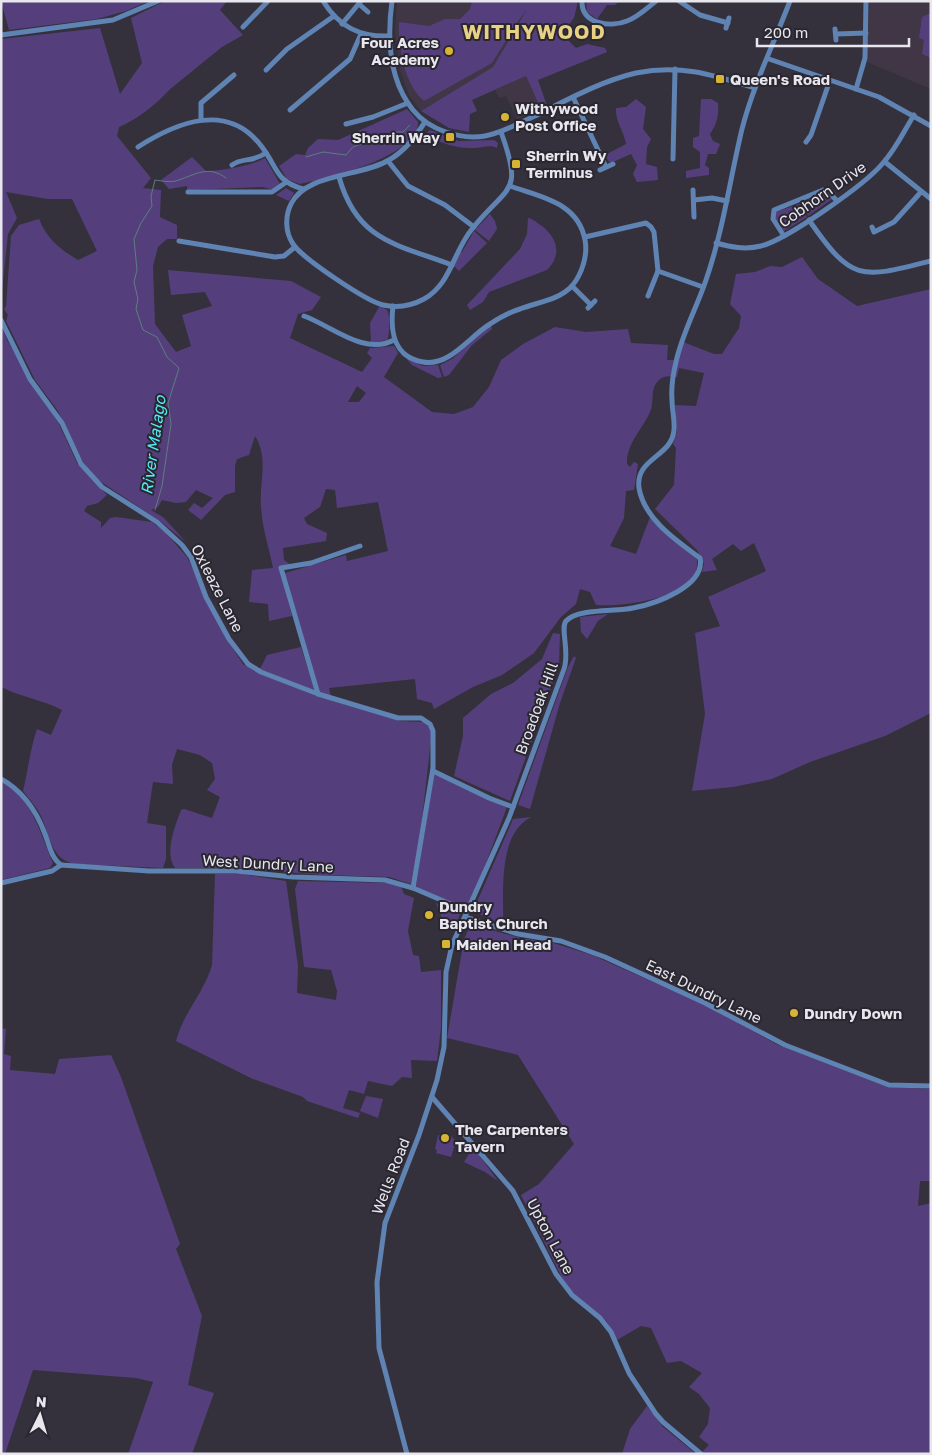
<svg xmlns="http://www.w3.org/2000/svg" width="932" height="1455" font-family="'Golos Text',sans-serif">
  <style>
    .education { fill: #403646 }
    .green { fill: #543f7c; fill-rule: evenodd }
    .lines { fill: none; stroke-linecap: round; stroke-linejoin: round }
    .stream { stroke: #5d7d82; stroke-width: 1 }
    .minor { stroke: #5f83b2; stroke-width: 5 }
    .poi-dot { fill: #d7b434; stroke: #2a2731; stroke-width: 2 }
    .labels { text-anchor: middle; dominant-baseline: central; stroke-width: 4; stroke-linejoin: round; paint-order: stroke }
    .poi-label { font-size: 15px; font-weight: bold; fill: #e8e7ee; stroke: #2a2731; text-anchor: start }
    .street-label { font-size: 15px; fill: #e8e7ee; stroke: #2a2731 }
    .water-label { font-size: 16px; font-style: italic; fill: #54e8f5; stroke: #2a2731 }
    .district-label { font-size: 20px; font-weight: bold; letter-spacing: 1px; fill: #e8d184; stroke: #2a2731 }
  </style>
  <rect width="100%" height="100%" fill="#34313c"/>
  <g class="education">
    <path d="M397,1h135l-39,66 -72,44 -12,-16 -9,-24 -5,-40z"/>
    <path d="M869,1h62v88l-64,-27z"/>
    <path d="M526,76l15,31 -24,12 -11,-23 -7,2 -4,-8z"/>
  </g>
  <g class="green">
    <path d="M1,1h148l-23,10 -29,8 -88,11z"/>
    <path d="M165,1h62l-7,9 23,25 -21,12 -53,43c-12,14 -33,30 -50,37l-2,9 34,42 -8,10 18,2 -1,27 17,8v14h-10l-9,8 -5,19 2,58 21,28 15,-6 -9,-31 30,-9 -7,-14 -34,3 -3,-25 123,11 30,16 -9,13 -14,4 -8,24 72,34 10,-14 -5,-5 3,-5 24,-2 4,7 -14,24 48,35 22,2 19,-7 16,-20 12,-27 22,-16 32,-17 31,5 42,-3 3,14 37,2 -1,15h11l5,-18 31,12h8l17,-26 2,-12 -11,-12 6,-30 19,-2 15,-6 12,1 20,-10 16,22 39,27 74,-17v424l-46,23 -75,26 -38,17 -39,8 -41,4 13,-77 -10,-81 25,-7 -12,-29 58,-26 -12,-28 -13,8 -8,-7 -21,15 5,11 -15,2 2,-8 -7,-14 -42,-41 19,-24 2,-37 -3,-4 4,-12 -2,-27 21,1 8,-33 -25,-5 -2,9c-6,-1 -13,-2 -18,3 -10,9 -4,22 -9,32 -8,18 -24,32 -23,52l3,3 4,-5 4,2 -4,26 -8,1 -2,27 -14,28 26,8 14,-37 19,20 28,22c0,6 0,14 -3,19 -13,21 -75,29 -98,27l-6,-13 -10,-3 -4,15 -15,13 -27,36 -32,22 -29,12 -39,22 -2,-6 -15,-4 -2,-20 -86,9 2,8 -11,-3 -35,-120 61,-18 1,6 41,-10 -10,-49 -41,6 -2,-18 -9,-1 -6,18 -16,11 3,6 20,9 -1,8 -43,7 1,12 7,5 -12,2 13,49 -23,5 -1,-17 -19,-2 3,-32 21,-2c-4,-20 -11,-41 -12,-61 -2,-24 8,-49 -6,-71l-6,19 -12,4 -2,7v26l-10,3 -24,25 -13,-10 6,-7 8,5 11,-10 -17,-8 -10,12 -10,1 -14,-3 -4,7 -7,3 12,7 23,25 -25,-20 -67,-45 -11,-15 -25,-51 -23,-31 -29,-59 2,-6 -4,-6 2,-3 5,-70 8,-11 20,-6c8,20 21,30 39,41l19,-9 -25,-52h-24l-42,-7 11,26 -9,16 -7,66v-261l99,-11 20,66 22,-31 -11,-45zM357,386l9,7 -7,9h-11z"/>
    <path d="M472,1h106l-4,17 -12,16 14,14 11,-4 18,4 2,4 -69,28 9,26 -6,3 -15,-33 -54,24 5,11 -7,3 -1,18 -20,-4 -28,-17 72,-44 33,-56 -8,10 -26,42 -68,38c-20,-17 -26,-54 -25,-79l30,4 16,-7h15l10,-10z"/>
    <path d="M586,1h33l-4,4h-8l-10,14 -10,-7z"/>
    <path d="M931,13v45l-9,-4 2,-14 -5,-2 3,-21z"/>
    <path d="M636,99l10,8 -3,22 8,10 -4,8 -1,17 11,3 1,13 -21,2 -4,-8 4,-9 -6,-11 -18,8h-4l-4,-7 21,-11c-2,-13 -11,-23 -10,-36l10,-1z"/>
    <path d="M701,99h10l7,4c1,12 -1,21 -8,31l3,7 7,3 -4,10h-8l-3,11 4,3v7l-23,3v-7l14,-3v-16l-7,-5v-9l6,-2z"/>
    <path d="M407,109l11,13c1,34 -93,58 -119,62l-12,-5 -8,-13 17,-12 9,1 3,-7 10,-9 20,1z"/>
    <path d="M430,130l29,11 35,-1 4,3 -1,5c-6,-4 -16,0 -23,0 -16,1 -32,-5 -46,-11l-2,-3z"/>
    <path d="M192,157l14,14c16,0 45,-5 59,-13l15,26 -6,6 -11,-3 -76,3v-4l-18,3 -8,-9z"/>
    <path d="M286,188l8,5 -5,8 -13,-6z"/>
    <path d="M824,193l8,6 -24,17 -7,-13z"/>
    <path d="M800,204l7,13 -23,14 -10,-13 1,-6z"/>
    <path d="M490,214l5,7 2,8 -8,12 -14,-11z"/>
    <path d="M528,218c6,1 9,5 14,8 16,13 20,29 5,44l-58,22 -6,10 -13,8 -3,-5 53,-56 7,-15z"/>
    <path d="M474,231l13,12 -28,28 -5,-5 5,-13 3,-1z"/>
    <path d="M379,307c2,0 6,1 8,3 3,4 3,26 0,30l-16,3 -1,-20z"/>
    <path d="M1,325l6,15 52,84 18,39 30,32 -9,8 -11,3 -3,5 17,11v6l9,-10 6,-1 36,5 13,10 22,25 41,84 15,23 12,7 61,25 83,25 26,1 7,9 -12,106 -9,47 -22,-7 -67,-2 -88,-7h-59c-11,-15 0,-42 6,-58l3,-1 28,9 8,-21 -13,-7 8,-11 -3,-16 -12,-8 -23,-6 -5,16 1,19 -20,-2 -6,41 19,3v33l-3,9 -88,-4c-24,-4 -25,-29 -34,-48 -4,-9 -12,-17 -18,-25 5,-21 7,-41 14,-62l14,6 11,-25c-19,-10 -41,-13 -61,-23z"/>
    <path d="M491,325l1,4 -20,16 -23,30 -5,2 -4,-12 12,-6z"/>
    <path d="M406,358l17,8 15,-1 4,12 -4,1 -26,-13z"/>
    <path d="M608,614l-10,7 -11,18 -6,-7 -1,-15z"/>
    <path d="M553,633l7,1 -1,31 -49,136 -56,-25 9,-40v-18l28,-24 22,-11 29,-24z"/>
    <path d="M301,647l14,44 -55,-22 7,-14z"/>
    <path d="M574,656l2,2 -16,45 -30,106 -12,-4 50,-138z"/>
    <path d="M434,774l73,33 -30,80 -9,16 -8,3 -43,-18 -1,-3z"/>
    <path d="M1,782c32,16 39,52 52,81l-3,5 -49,12z"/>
    <path d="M531,817c-34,18 -27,75 -28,108l-30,-14 40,-92z"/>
    <path d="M215,874h27l44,7 12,85 -1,27 39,7 1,-9 -6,-21 -27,-3 -9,-78 3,-8 90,2 13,3 3,8 10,4 -6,33 5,24 6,1 2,16 20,-2v58l-4,33 -26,-1 1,18 -10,-1 -10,9 -24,-5 -4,13 -15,-4 -6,18 17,5 -2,5 -51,-17 -4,-4 -50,-18 -77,-38c7,-28 28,-48 36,-76z"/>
    <path d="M436,903l24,11 -5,13h-5l-8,-8z"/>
    <path d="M474,925l46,13 30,4 42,13 115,51 71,39 110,42 43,2v92h-11l-2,25 13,-3v251l-230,-1 8,-8 -10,-8 9,-13 2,-16 -11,-14 -10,-7 13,-14 -21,-12 -14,2 -16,-35 -10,-2 -24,14 -11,-19 -40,-35 -45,-91 18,-11 35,-40 -56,-89 -71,-17 17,-99 6,-13z"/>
    <path d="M1,1028l5,1 -2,25 7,2 -1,14 45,4 4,-15 52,-4 10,22 59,167 -4,5 26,67 -14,69 26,8 -22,61h-64l25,-72 -17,-4 -103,-8 -28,84h-4z"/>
    <path d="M366,1096l17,3 -5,19 -18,-7z"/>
    <path d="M447,1132l9,9 -5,16 -15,-4 1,-3 -2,-1 3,-14 8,2z"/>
    <path d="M473,1147l25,34 -13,-9 -21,-10z"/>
    <path d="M647,1406l16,21 33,27h-74l8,-25z"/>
  </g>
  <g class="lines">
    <g class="stream">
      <path d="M306,157l17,-5 23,3c3,-3 5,-7 9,-9 4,-1 29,-9 32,-9l6,-5h10l7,-7"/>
      <path d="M155,510l7,-24 9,-62 -3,-21 11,-35 -12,-11 -10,-20 -14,-7 -7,-21 2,-10 -4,-17 3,-12 -3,-31 7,-16 11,-17 -1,-10 4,-16c7,1 17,3 24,0 17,-6 30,-15 47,-2"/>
    </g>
    <g class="minor">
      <path d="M323,1c16,26 37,36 66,35"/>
      <path d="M392,1c-5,37 -3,79 21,109 16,20 47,30 72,26 17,-3 34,-13 50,-20 32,-16 66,-35 101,-43 45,-9 77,2 119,15"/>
      <path d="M582,1c-1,23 28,27 45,20 11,-4 20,-13 29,-20"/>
      <path d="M679,1l21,14 28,8"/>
      <path d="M359,4l9,8"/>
      <path d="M342,24l19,-23"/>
      <path d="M243,27l25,-26"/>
      <path d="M726,28l3,-10"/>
      <path d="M835,29l1,11"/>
      <path d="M836,34l30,-1"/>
      <path d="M1,35l112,-15 45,-19"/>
      <path d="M769,59l110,38 52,29"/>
      <path d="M266,70l21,-21 47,-33"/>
      <path d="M856,89l9,-31 1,-57"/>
      <path d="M573,97l33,70"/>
      <path d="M290,110l60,-51 11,-25"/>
      <path d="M201,120v-17l33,-28"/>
      <path d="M425,122c-10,15 -20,29 -36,38 -28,17 -83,13 -98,44 -6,12 -6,28 2,40 9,14 73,57 90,61 14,3 28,1 41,-6 27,-15 29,-47 48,-70 36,-45 52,-34 29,-97"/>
      <path d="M346,124l27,-7 35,-14"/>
      <path d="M806,142l5,-7 19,-55"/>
      <path d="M138,147c39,-25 90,-46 124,0 16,21 13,34 41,42"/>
      <path d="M673,159l2,-90"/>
      <path d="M388,161l20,25 37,19 29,22"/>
      <path d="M885,162l46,37"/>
      <path d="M232,165c11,-8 19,-2 34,-12"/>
      <path d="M600,170l13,-6"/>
      <path d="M339,177c18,64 57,67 113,88"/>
      <path d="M693,190l1,27"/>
      <path d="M188,192h84l13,-9"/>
      <path d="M694,200l18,-2 15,3"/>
      <path d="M809,220c43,62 51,59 122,41"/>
      <path d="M872,227l2,5 20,-10 27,-30"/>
      <path d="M784,236l-11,-17 1,-9 49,-20 5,1 9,10"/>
      <path d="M585,237l61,-14 5,4 3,5 4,39 45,16"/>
      <path d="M179,241l96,16 9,-1 11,-9"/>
      <path d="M716,243c15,4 29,7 45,3 25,-6 105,-62 122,-83 13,-14 21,-32 31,-48"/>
      <path d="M572,286l19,19"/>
      <path d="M648,296l10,-25"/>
      <path d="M393,306c-3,25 0,51 30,56 26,5 46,-25 67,-38 9,-6 20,-12 30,-15 18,-7 39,-9 52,-23 10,-12 16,-31 13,-46 -7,-38 -45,-43 -75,-54"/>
      <path d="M588,308l7,-7"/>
      <path d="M304,316c28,10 60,40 90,24"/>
      <path d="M1,320l29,59 32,44 19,41 21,23 55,35 25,23 9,12 15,40 23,42 19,25 13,8 57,22 80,24h23l9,6 3,7v37l-20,120"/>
      <path d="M318,694l-37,-126 30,-5 49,-17"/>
      <path d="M433,771l56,27 24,9"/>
      <path d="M1,779c22,12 35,31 44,55 4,10 6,24 16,31"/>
      <path d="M61,865l88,6h87l57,6 92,3 28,8 54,23"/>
      <path d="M1,883l51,-12 9,-6"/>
      <path d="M465,917l53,17 43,7 44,16 100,46 80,42 104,40 42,1"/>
      <path d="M432,1097l81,94 43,83 16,21 28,23 11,14 18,41 27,41 7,8 38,32"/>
      <path d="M407,1454l-28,-106 -2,-66 8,-59 34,-88 18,-55 7,-33 2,-75 6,-27 57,-127 55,-149c6,-17 -4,-41 2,-48 12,-13 50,-9 67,-13 22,-4 73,-22 67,-50 -23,-17 -56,-39 -61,-70 -4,-30 33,-31 35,-58 1,-10 -2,-20 -2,-30 -1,-13 1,-26 4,-38 6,-28 21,-55 30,-82 17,-49 24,-101 36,-151 11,-43 32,-86 48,-128"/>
    </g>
  </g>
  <g class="poi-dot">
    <circle cx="449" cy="51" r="5"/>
    <rect x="715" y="74" width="10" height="10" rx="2.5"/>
    <circle cx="505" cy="117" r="5"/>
    <rect x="445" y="132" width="10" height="10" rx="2.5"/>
    <rect x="511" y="159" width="10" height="10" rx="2.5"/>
    <circle cx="429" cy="915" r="5"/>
    <rect x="441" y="939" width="10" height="10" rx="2.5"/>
    <circle cx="794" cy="1013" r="5"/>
    <circle cx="445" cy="1138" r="5"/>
  </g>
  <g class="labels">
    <g class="poi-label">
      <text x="439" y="42" text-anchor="end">Four Acres<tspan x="439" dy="17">Academy</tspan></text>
      <text x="730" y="79">Queen's Road</text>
      <text x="515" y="108">Withywood<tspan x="515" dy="17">Post Office</tspan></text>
      <text x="440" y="137" text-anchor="end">Sherrin Way</text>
      <text x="526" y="155">Sherrin Wy<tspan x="526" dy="17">Terminus</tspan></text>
      <text x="439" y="906">Dundry<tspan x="439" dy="17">Baptist Church</tspan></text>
      <text x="456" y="944">Maiden Head</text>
      <text x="804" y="1013">Dundry Down</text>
      <text x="455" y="1129">The Carpenters<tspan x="455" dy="17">Tavern</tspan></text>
    </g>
    <g class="street-label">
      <text transform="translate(822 194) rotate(-35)">Cobhorn Drive</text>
      <text transform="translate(218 588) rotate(63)">Oxleaze Lane</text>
      <text transform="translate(536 708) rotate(-70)">Broadoak Hill</text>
      <text transform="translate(268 863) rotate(3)">West Dundry Lane</text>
      <text transform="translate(704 991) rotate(26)">East Dundry Lane</text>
      <text transform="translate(390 1176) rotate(-69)">Wells Road</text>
      <text transform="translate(551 1236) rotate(62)">Upton Lane</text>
    </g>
    <g class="water-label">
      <text transform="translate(153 445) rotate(-82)">River Malago</text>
    </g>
    <g class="district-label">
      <text x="534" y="31">WITHYWOOD</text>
    </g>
  </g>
  <rect width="932" height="1455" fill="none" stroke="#e8e7ee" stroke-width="5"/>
  <g transform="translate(40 1415) rotate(5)" stroke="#2a2731" stroke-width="4" paint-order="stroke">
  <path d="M0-4L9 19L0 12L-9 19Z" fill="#e8e7ee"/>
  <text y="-8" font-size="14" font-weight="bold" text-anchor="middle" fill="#e8e7ee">N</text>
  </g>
  <path d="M757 38v8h152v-8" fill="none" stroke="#e8e7ee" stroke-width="2.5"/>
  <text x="764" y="38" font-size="15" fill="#e8e7ee" stroke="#2a2731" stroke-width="4" paint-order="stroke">200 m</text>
</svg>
